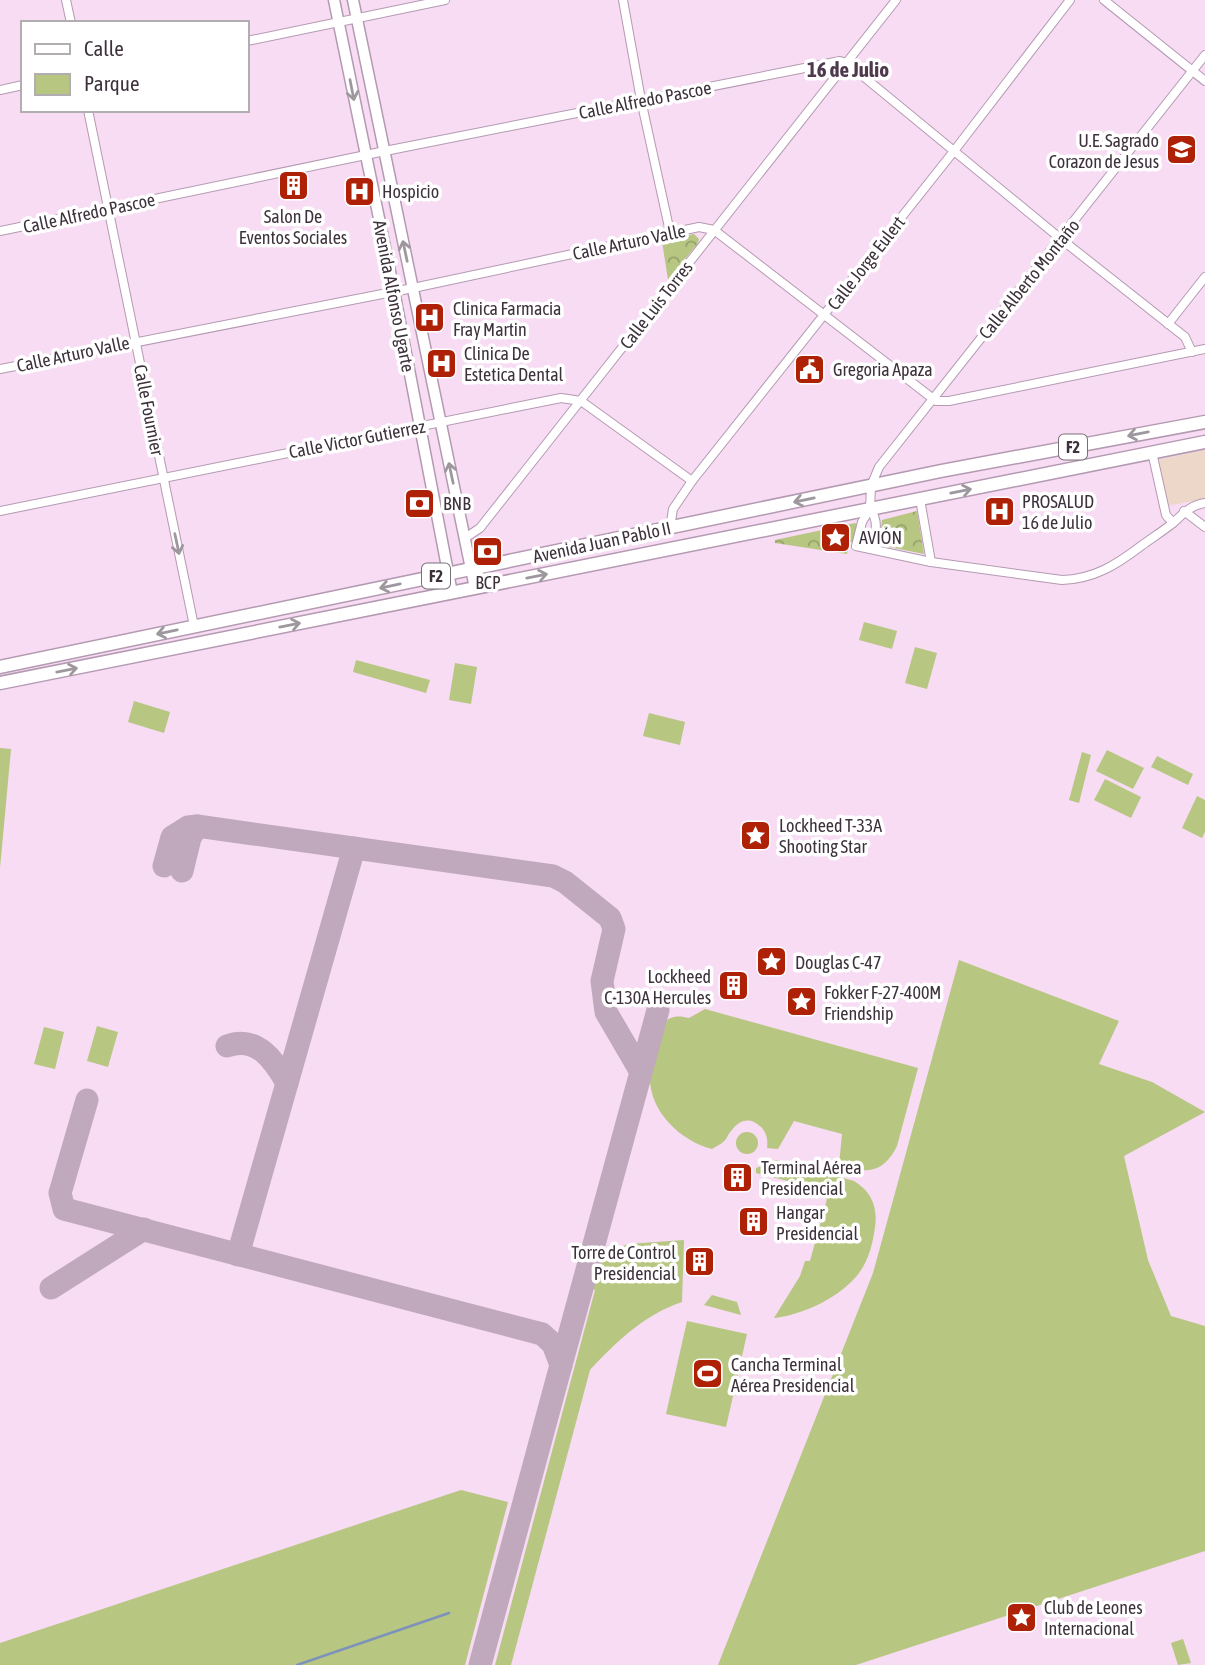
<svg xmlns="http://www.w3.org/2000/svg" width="1205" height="1665" font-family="'Asap Condensed',sans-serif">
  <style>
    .industrial { fill: #ecd7c9 }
    .green { fill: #b7c681 }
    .park { fill: url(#park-crowns) }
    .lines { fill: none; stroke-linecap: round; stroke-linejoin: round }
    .stream { stroke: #7d92bb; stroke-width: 2.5 }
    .taxiway { stroke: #c0a9bd; stroke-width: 23 }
    .minor-casing { stroke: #b49ab1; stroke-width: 10 }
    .major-casing { stroke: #b49ab1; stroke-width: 13 }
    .highway-casing { stroke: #b49ab1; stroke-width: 15 }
    .minor { stroke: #fff; stroke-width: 8 }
    .major { stroke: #fff; stroke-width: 10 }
    .highway { stroke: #fff; stroke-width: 12 }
    .oneway { stroke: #9e989e }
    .labels { text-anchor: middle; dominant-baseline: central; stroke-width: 7; stroke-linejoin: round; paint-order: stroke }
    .shield { fill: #fff; stroke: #777076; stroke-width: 2 }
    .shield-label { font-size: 16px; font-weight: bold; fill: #3d323c }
    .street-label { font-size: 18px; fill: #3d323c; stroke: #fff }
    .poi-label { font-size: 18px; fill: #3d323c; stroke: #fff; text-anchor: start }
    .quarter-label { font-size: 21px; font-weight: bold; fill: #4f394d; stroke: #fff }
  </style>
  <defs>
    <pattern id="park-crowns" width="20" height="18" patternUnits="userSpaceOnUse" patternTransform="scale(1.75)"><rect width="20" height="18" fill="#b7c681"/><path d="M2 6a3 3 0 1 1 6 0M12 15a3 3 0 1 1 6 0" fill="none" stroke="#96a16b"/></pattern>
  </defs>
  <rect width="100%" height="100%" fill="#f7dcf4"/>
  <path class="industrial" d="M1205,450v49l-40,7 -8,-46z"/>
  <g class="green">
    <path d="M864,622l33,9 -5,18 -33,-9z"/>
    <path d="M915,647l22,6 -10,36 -22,-6z"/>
    <path d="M356,660l74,20 -4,13 -73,-21z"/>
    <path d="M455,663l22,4 -6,37 -22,-4z"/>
    <path d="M134,701l36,11 -6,21 -36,-11z"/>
    <path d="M649,713l36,9 -5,23 -37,-9z"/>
    <path d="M0,748l11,1 -11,119z"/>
    <path d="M1107,750l37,18 -11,21 -37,-18z"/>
    <path d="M1082,752l9,3 -12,48 -10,-3z"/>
    <path d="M1157,756l36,18 -5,11 -37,-18z"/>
    <path d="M1105,779l36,18 -10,21 -37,-18z"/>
    <path d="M1197,796l8,4v32l-3,6 -20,-10z"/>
    <path d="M959,960l160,61 -20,43 53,18 53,30 -81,44 24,104 23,56 34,10v225l-349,114h-138l155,-392z"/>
    <path d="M705,1009l213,59 -21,78c-14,28 -31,28 -58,19l3,-31 -48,-13 -16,28 -11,-1c1,-8 0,-15 -6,-21 -16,-15 -28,-1 -35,12 -3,4 -9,7 -14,10 -34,-9 -66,-41 -62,-79 1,-7 4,-15 5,-22 6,-20 8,-37 34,-30z"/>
    <path d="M97,1026l21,6 -10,35 -21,-6z"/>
    <path d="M44,1027l20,5 -9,37 -21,-5z"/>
    <circle cx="747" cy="1143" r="11"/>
    <path d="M777,1160l77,21c17,10 24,26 21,46 -2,15 -6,33 -16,46 -18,24 -56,42 -85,45l26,-42 5,-15h5l17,-62 -5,-2 1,-7 -67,-17v-5z"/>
    <path d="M684,1240l-2,62c-38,13 -65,39 -92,68l-79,295h-16l100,-375 -4,-2 9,-33 28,-11z"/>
    <path d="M712,1295l25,7 4,13 -37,-10z"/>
    <path d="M687,1321l60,13 -21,93 -60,-13z"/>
    <path d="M461,1490l47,12 -43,163h-465v-22z"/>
    <path d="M1183,1639l8,24 -13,2 -7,-22z"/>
  </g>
  <g class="park">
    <path d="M694,234l5,5 -1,4 -30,37 -6,-39z"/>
    <path d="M917,511l7,43 -45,-9 3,-25z"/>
    <path d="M855,523l3,2 -2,14 -7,4 -2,11 -72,-11v-3z"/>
  </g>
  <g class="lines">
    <path class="stream" d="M297,1665l152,-52"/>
    <g class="taxiway">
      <path d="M164,866l8,-29 16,-10 9,-1 356,50 12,6 45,36 4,11 -12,52 4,31 35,60"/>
      <path d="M182,871l8,-33 7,-12"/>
      <path d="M227,1046c30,-11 47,14 60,37"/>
      <path d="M87,1100l-27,93 4,16 478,125 11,10 8,21 -81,300"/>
      <path d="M238,1255l116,-407"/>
      <path d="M51,1288l93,-59"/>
      <path d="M561,1365l97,-355"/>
    </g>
    <defs>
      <g id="minor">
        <path d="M66,0l5,23"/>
        <path d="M623,0l18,100 29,132"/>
        <path d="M1104,0l101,81"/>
        <path d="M247,41l198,-41"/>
        <path d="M0,90l23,-5"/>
        <path d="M88,110l106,516"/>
        <path d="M0,231l385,-80 455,-90 7,2 214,176 124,98 7,15"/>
        <path d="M1168,324l37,-47"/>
        <path d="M0,369l413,-81 286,-61 15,3 222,171h13l256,-52"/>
        <path d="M1152,452l14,63 7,8"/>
        <path d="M920,499l11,63"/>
        <path d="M870,509l1,-23 8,-19 326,-412"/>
        <path d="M870,509l-8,13 -6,24 75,16 131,18c32,-1 54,-15 79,-34 11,-8 22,-15 32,-23 11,-10 16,-17 32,-20"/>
        <path d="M870,509c10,13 5,25 1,40"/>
        <path d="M0,511l561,-113 20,3 111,80"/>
        <path d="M1184,511l21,16"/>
        <path d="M670,528l3,-19 19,-28 262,-330 116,-151"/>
        <path d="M465,538l15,-10 416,-528"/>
      </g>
      <g id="major">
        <path d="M334,0l60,291 58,302"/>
        <path d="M353,0l122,588"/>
      </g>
      <g id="highway">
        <path d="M0,667l941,-196 264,-49"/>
        <path d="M0,683l1205,-241"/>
      </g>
    </defs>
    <use href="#minor" class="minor-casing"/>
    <use href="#major" class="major-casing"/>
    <use href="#highway" class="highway-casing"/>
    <use href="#minor" class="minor"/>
    <use href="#major" class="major"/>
    <use href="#highway" class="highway"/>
  </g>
  <defs><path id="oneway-shaft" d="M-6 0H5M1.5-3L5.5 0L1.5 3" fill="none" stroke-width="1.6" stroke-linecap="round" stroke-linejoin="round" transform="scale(1.75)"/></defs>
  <g class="oneway">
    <use href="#oneway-shaft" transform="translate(352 90) rotate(79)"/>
    <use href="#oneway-shaft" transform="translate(405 251) rotate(-102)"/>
    <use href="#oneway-shaft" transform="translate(1138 434) rotate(169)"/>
    <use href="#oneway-shaft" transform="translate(451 473) rotate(-102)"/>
    <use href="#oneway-shaft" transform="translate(961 491) rotate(-11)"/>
    <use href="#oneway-shaft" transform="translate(804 500) rotate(168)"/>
    <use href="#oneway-shaft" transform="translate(177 544) rotate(78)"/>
    <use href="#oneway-shaft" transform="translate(537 576) rotate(-11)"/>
    <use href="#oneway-shaft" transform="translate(390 586) rotate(168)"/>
    <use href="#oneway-shaft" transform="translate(290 625) rotate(-11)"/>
    <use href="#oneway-shaft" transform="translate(167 632) rotate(168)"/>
    <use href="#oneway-shaft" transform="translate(67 670) rotate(-11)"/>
  </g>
  <defs>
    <symbol id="school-square" viewBox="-11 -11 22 22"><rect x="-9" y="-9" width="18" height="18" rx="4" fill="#af2106" stroke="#fff"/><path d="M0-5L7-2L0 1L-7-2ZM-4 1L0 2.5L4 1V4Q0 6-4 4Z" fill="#fff"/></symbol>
    <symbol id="building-square" viewBox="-11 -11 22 22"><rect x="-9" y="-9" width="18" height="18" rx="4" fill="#af2106" stroke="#fff"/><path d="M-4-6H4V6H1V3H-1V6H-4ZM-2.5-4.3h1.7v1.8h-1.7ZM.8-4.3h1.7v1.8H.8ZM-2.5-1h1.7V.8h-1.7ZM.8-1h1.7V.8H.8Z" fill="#fff"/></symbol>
    <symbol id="hospital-square" viewBox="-11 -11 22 22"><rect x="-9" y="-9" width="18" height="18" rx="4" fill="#af2106" stroke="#fff"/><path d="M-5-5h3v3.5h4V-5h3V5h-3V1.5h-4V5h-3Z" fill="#fff"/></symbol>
    <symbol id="civic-square" viewBox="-11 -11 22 22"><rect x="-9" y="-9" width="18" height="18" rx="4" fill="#af2106" stroke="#fff"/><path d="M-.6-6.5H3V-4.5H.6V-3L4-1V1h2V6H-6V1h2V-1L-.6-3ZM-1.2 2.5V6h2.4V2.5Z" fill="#fff"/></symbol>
    <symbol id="bank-square" viewBox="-11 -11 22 22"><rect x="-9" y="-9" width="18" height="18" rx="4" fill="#af2106" stroke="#fff"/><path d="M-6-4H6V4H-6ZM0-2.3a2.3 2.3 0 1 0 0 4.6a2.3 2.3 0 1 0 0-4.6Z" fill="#fff"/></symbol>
    <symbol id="sight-square" viewBox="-11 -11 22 22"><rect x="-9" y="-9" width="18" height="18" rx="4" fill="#af2106" stroke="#fff"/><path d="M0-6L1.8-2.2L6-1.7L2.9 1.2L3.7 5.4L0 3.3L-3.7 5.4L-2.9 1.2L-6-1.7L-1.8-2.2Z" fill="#fff"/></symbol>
    <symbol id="stadium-square" viewBox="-11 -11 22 22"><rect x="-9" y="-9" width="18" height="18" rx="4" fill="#af2106" stroke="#fff"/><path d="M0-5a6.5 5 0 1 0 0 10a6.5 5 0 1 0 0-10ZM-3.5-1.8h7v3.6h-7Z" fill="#fff"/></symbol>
  </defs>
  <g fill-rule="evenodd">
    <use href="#school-square" x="1164" y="132" width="35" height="35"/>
    <use href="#building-square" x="276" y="168" width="35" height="35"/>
    <use href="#hospital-square" x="342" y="174" width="35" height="35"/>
    <use href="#hospital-square" x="412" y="300" width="35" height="35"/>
    <use href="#hospital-square" x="424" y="346" width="35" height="35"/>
    <use href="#civic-square" x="792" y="352" width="35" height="35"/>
    <use href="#bank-square" x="402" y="486" width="35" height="35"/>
    <use href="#hospital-square" x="982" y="494" width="35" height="35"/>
    <use href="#sight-square" x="818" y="520" width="35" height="35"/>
    <use href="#bank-square" x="470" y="534" width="35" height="35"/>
    <use href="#sight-square" x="738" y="818" width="35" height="35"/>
    <use href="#sight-square" x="754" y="944" width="35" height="35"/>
    <use href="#building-square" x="716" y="968" width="35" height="35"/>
    <use href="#sight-square" x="784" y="984" width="35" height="35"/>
    <use href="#building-square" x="720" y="1160" width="35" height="35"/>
    <use href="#building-square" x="736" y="1204" width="35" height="35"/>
    <use href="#building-square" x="682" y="1244" width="35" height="35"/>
    <use href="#stadium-square" x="690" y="1356" width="35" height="35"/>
    <use href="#sight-square" x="1004" y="1600" width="35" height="35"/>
  </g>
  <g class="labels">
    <g class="shield">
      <rect x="1059" y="434.5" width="28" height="25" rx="5"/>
      <rect x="422" y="563.5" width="28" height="25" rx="5"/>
    </g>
    <g class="shield-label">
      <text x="1073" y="447">F2</text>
      <text x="436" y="576">F2</text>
    </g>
    <g class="street-label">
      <text transform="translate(645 100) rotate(-11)">Calle Alfredo Pascoe</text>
      <text transform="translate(89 213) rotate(-12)">Calle Alfredo Pascoe</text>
      <text transform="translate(629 242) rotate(-12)">Calle Arturo Valle</text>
      <text transform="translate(866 263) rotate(-52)">Calle Jorge Eulert</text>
      <text transform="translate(1029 279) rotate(-51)">Calle Alberto Montaño</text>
      <text transform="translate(394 296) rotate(79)">Avenida Alfonso Ugarte</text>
      <text transform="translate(656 305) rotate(-52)">Calle Luis Torres</text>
      <text transform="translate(73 354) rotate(-12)">Calle Arturo Valle</text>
      <text transform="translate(149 410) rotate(79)">Calle Fournier</text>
      <text transform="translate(357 439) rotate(-11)">Calle Victor Gutierrez</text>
      <text transform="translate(602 542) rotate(-12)">Avenida Juan Pablo II</text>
    </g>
    <g class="poi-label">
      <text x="1159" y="140" text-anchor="end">U.E. Sagrado<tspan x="1159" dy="21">Corazon de Jesus</tspan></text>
      <text x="382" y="191">Hospicio</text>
      <text x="293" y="216" text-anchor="middle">Salon De<tspan x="293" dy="21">Eventos Sociales</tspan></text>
      <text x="453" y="308">Clinica Farmacia<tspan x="453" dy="21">Fray Martin</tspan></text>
      <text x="464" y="353">Clinica De<tspan x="464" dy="21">Estetica Dental</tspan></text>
      <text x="833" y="369">Gregoria Apaza</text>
      <text x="1022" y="501">PROSALUD<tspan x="1022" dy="21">16 de Julio</tspan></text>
      <text x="443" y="503">BNB</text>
      <text x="859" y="537">AVIÓN</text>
      <text x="488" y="582" text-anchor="middle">BCP</text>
      <text x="779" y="825">Lockheed T-33A<tspan x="779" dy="21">Shooting Star</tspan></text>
      <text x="795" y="962">Douglas C-47</text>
      <text x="711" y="976" text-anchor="end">Lockheed<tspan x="711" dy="21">C-130A Hercules</tspan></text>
      <text x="824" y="992">Fokker F-27-400M<tspan x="824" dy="21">Friendship</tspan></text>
      <text x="761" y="1167">Terminal Aérea<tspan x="761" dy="21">Presidencial</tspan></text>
      <text x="776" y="1212">Hangar<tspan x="776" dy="21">Presidencial</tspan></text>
      <text x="676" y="1252" text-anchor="end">Torre de Control<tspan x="676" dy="21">Presidencial</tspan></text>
      <text x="731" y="1364">Cancha Terminal<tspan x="731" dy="21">Aérea Presidencial</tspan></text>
      <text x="1044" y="1607">Club de Leones<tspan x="1044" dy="21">Internacional</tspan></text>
    </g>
    <g class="quarter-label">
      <text x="848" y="69">16 de Julio</text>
    </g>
  </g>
  <rect x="21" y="21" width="228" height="91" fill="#ffffff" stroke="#b1adb1" stroke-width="2"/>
  <rect x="35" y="44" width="35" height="10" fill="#ffffff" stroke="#b1adb1" stroke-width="2"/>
  <text x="84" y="56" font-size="21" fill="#3d323c">Calle</text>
  <rect x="35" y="74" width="35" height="21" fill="#b7c681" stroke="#b1adb1" stroke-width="2"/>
  <text x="84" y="91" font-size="21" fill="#3d323c">Parque</text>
</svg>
